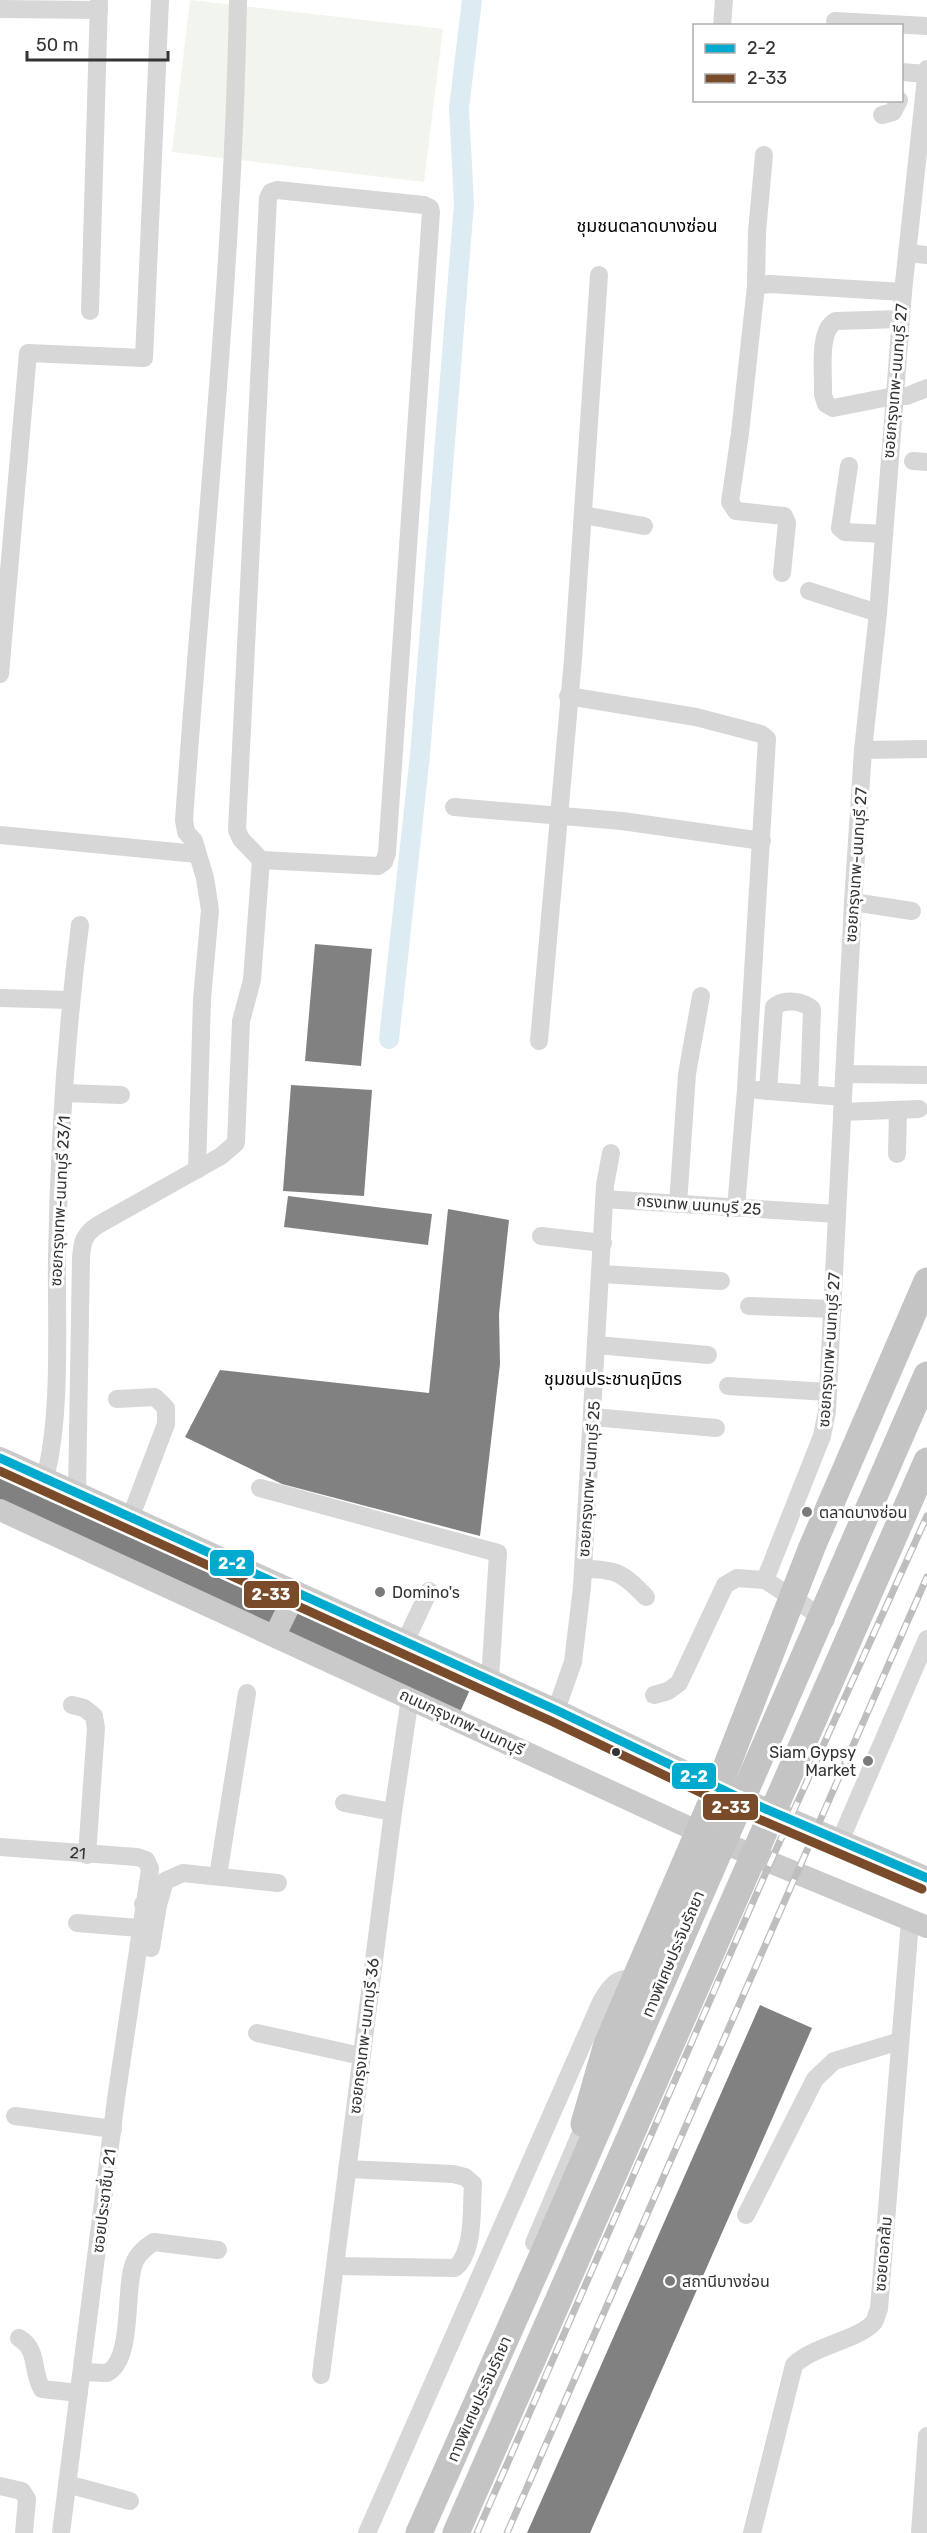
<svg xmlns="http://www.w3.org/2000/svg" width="927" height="2533" font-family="Rubik,'Noto Sans Thai',sans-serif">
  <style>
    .green { fill: #f1f5ed }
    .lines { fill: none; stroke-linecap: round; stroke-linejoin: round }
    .canal { stroke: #ddebf3; stroke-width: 20 }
    .building { fill: #818181 }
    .minor { stroke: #d7d7d7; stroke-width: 18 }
    .major { stroke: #cacaca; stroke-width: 22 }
    .highway { stroke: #c4c4c4; stroke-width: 27 }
    .rail-casing { stroke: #bebebe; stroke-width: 7 }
    .rail { stroke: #fff; stroke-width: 4.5; stroke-dasharray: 14; stroke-linecap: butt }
    .bus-1-casing { stroke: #fff; stroke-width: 14 }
    .bus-2-casing { stroke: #fff; stroke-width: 14 }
    .bus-1 { stroke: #00a9ce; stroke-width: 9 }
    .bus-2 { stroke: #7a4b2a; stroke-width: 9 }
    .poi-dot { fill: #7a7a7a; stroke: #fff; stroke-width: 2 }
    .bus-dot { fill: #333; stroke: #fff; stroke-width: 2 }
    .labels { text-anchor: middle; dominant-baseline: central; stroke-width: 6; stroke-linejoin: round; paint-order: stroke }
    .street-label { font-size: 16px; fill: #333; stroke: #fff }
    .poi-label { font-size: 16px; fill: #333; stroke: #fff; text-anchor: start }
    .neighbourhood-label { font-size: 18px; fill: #000; stroke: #fff }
    .line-badge { stroke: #fff; stroke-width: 2 }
    .badge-label { font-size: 16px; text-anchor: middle; font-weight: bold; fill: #fff }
  </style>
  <rect width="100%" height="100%" fill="#fff"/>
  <path class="green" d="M190,0l253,29 -19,153 -252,-30z"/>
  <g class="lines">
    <path class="canal" d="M389,1039l31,-284 30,-376 14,-176 -5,-95 13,-108"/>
  </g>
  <g class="building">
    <path d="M315,944l57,5 -11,117 -56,-5z"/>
    <path d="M291,1085l81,5 -8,106 -81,-5z"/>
    <path d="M288,1196l144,18 -4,31 -144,-18z"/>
    <path d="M448,1209l61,11 -10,94 1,50 -20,172 -198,-52 -97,-47 35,-67 209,23z"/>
    <path d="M0,1452l478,220 -23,51 -455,-209z"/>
    <path d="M760,2005l52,23 -222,505h-63z"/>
  </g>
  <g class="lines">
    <g class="minor">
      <path d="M0,9l99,1"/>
      <path d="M835,21l92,5"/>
      <path d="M722,26l2,-26"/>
      <path d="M902,72l25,2"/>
      <path d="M882,115l11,-3 6,-12"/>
      <path d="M277,190l147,15 6,3 1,4 -44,641 -3,9 -6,4 -117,-6 -20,-21 -4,-9 31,-632 3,-6z"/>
      <path d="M907,253l20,2"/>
      <path d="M756,286l1,-54 7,-77"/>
      <path d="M90,311l9,-311"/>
      <path d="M901,319l-65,2c-19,9 -12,54 -13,74l3,9 7,4 61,-12h13l20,-8"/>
      <path d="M913,461l14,1"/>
      <path d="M849,466l-9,62 5,4 39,2"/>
      <path d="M583,515l61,11"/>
      <path d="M782,573l5,-50 -3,-7 -48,-5 -6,-9 10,-69 16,-147 14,-2 133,8"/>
      <path d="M809,591l69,22"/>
      <path d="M0,674l28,-321 116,5 16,-358"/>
      <path d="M568,696l128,21 65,17 6,5 -21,350 -10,119"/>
      <path d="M863,750l64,-1"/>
      <path d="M454,807l168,14 140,20"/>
      <path d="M0,835l197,19"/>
      <path d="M853,902l59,9"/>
      <path d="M0,998l70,2"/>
      <path d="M539,1041l34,-382 26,-384"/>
      <path d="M844,1074l83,1"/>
      <path d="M757,1090l86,7"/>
      <path d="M768,1091l6,-84c10,-9 29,-6 38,2l-3,85"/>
      <path d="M66,1093l55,2"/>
      <path d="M842,1112l77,-3"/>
      <path d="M897,1154l1,-44"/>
      <path d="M197,1170l5,-171 8,-89 -5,-32 -11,-37 -8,-9 -2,-12c19,-273 49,-546 54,-820"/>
      <path d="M604,1199l233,15"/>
      <path d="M678,1204l9,-130 14,-78"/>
      <path d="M541,1236l62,7"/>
      <path d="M601,1274l120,7"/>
      <path d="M749,1306l84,3"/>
      <path d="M597,1345l111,10"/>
      <path d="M728,1386l100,6"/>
      <path d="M117,1399l38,-2 11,11v16l-35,92"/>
      <path d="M593,1417l123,11"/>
      <path d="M45,1478c17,-64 11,-155 12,-222 2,-110 9,-222 23,-331"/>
      <path d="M260,1488l238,65 -8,127"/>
      <path d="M77,1493l4,-235c1,-16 3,-24 17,-33l123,-69 15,-13 5,-122 11,-41 9,-120"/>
      <path d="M583,1569c34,0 40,4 63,28"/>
      <path d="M826,1620l-61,-40 57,-144 5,-25 26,-509 10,-152 15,-137 25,-321 24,-223"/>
      <path d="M405,1642l24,-51"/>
      <path d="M654,1695l14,-4 11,-8 46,-98 12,-7 28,2"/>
      <path d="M72,1705l12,3 10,8 2,12 -9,127"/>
      <path d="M556,1710l17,-48 9,-75 23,-402 6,-32"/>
      <path d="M344,1803l49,9"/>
      <path d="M840,1841l87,-202"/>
      <path id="s1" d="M0,1847l137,10 9,3 4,9 -34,230 -55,434"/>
      <path d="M218,1876l29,-183"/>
      <path d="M143,1904l15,1 7,-24 18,-8 95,10"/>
      <path d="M77,1923l62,5"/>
      <path d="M151,1948l7,-43"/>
      <path d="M257,2033l104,23"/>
      <path d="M15,2116l98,13"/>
      <path d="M746,2215l69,-136 19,-18 66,-20"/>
      <path d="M534,2243l55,-129"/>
      <path d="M335,2266l120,2c20,-17 16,-58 18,-84l-8,-7 -12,-3 -106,-5"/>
      <path d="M19,2338c20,12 12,32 23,51l37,4"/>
      <path d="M83,2372l24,1c28,-14 16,-87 28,-112 4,-9 11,-14 19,-19l64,8"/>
      <path d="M321,2375l72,-563 17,-114"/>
      <path d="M67,2484l63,17"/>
      <path d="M0,2486l22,5 5,8 -3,34"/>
      <path d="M367,2533l234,-531c14,-23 17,-25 43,-24"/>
      <path d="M752,2533l42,-168c21,-20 65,-25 80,-43 2,-3 3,-9 5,-13l31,-388"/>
      <path d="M920,2533l7,-97"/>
    </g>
    <g class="major">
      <path d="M0,1458l556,252 182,87 189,81"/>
      <path d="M0,1510l714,329 213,88"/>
      <path d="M275,1635l21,-43"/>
    </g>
    <g class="highway">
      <path d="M584,2124l23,-80 117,-271 88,-226 115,-266"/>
      <path d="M419,2533l129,-290 379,-868"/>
      <path d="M456,2533l471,-1072"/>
    </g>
    <defs>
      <g id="rail">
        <path d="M477,2533l293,-670 157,-347"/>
        <path d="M507,2533l420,-956"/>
      </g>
    </defs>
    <use href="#rail" class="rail-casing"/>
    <use href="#rail" class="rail"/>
    <defs>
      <path id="bus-1" d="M0,1458l556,252 182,87 189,81"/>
      <path id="bus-2" d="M0,1471l551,250 182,87 189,81"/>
    </defs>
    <use href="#bus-1" class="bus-1-casing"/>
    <use href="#bus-2" class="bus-2-casing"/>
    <use href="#bus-1" class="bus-1"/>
    <use href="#bus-2" class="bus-2"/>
  </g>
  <g class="poi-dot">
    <circle cx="807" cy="1512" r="6"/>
    <circle cx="380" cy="1592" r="6"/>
    <circle cx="868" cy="1761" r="6"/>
    <circle cx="670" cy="2281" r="6"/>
  </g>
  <circle class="bus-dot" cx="616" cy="1752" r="5"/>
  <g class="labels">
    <g class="street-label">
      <text transform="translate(895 381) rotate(-85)">ซอยกรุงเทพ-นนทบุรี 27</text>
      <text transform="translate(856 865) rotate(-86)">ซอยกรุงเทพ-นนทบุรี 27</text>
      <text transform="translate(60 1201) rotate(-87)">ซอยกรุงเทพ-นนทบุรี 23/1</text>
      <text transform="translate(699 1205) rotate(4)">กรงเทพ นนทบุรี 25</text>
      <text transform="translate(829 1350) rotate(-86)">ซอยกรุงเทพ-นนทบุรี 27</text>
      <text transform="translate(589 1479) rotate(-86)">ซอยกรุงเทพ-นนทบุรี 25</text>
      <text transform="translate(462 1722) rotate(25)">ถนนกรุงเทพ-นนทบุรี</text>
      <text stroke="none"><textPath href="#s1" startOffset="78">21</textPath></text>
      <text transform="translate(673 1954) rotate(-67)">ทางพิเศษประจิมรัถยา</text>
      <text transform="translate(364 2036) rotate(-83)">ซอยกรุงเทพ-นนทบุรี 36</text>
      <text transform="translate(104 2201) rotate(-83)">ซอยประชาชื่น 21</text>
      <text transform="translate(883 2254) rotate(-85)">ซอยดอกส้ม</text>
      <text transform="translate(479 2399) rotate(-66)">ทางพิเศษประจิมรัถยา</text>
    </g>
    <g class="poi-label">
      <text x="819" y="1512">ตลาดบางซ่อน</text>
      <text x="392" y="1592">Domino's</text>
      <text x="856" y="1752" text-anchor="end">Siam Gypsy<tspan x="856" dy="18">Market</tspan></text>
      <text x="682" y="2281">สถานีบางซ่อน</text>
    </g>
    <g class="neighbourhood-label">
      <text x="647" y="226">ชุมชนตลาดบางซ่อน</text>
      <text x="613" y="1379">ชุมชนประชานฤมิตร</text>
    </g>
  </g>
  <g class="line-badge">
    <rect x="209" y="1549" width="46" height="28" rx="6" fill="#00a9ce"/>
    <rect x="243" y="1580" width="57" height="29" rx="6" fill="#7a4b2a"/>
    <rect x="671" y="1762" width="46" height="28" rx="6" fill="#00a9ce"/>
    <rect x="702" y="1793" width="57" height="28" rx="6" fill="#7a4b2a"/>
  </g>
  <g class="badge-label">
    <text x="232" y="1569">2-2</text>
    <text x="271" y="1600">2-33</text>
    <text x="694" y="1782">2-2</text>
    <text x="731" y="1813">2-33</text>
  </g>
  <rect x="693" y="24" width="210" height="78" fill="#ffffff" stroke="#adadad" stroke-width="1.5"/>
  <rect x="705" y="44" width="30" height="9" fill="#00a9ce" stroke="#adadad" stroke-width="1.5"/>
  <text x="747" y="54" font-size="18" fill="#333333">2-2</text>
  <rect x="705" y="74" width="30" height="9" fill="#7a4b2a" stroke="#adadad" stroke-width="1.5"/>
  <text x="747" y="84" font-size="18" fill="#333333">2-33</text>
  <path d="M27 51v9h141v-9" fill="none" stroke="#333333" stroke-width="3"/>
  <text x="36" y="51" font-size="18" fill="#333333" stroke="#ffffff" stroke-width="4.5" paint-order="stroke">50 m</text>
</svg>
